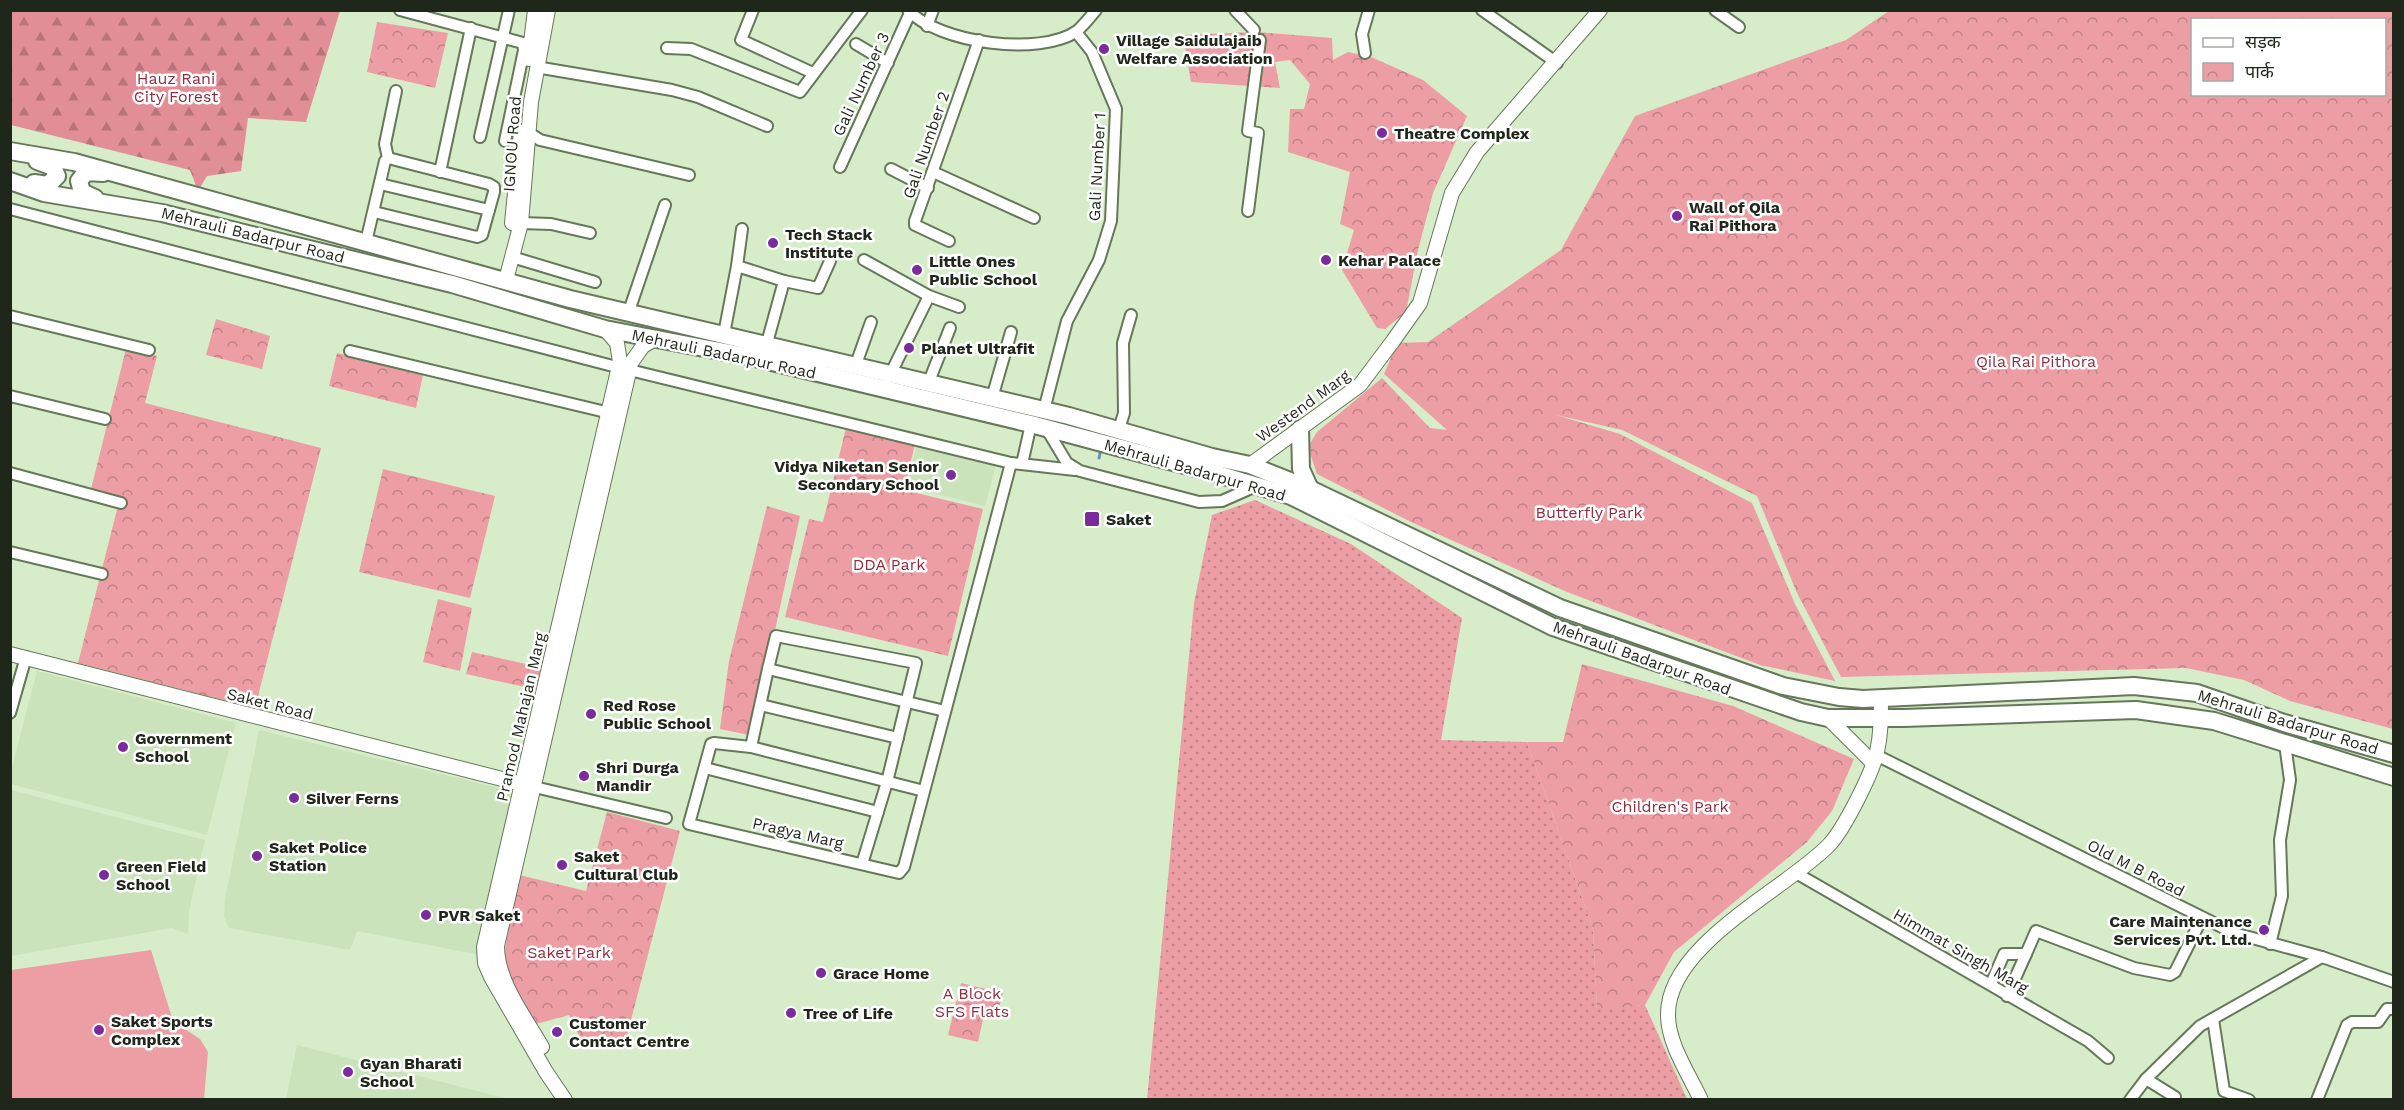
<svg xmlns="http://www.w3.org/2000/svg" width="2404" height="1110" font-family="'Work Sans','Noto Sans Devanagari',sans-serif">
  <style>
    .built { fill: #cae3ba }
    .grass { fill: url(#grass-dots) }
    .forest { fill: url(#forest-firs) }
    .park { fill: url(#park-crowns); fill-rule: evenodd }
    .pitch { fill: #ed9ea5 }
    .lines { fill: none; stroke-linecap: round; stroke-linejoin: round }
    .stream { stroke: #6d93ba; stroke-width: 3 }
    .minor-casing { stroke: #66785a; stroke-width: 14 }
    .tertiary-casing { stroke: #66785a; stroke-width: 16 }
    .primary-casing { stroke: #66785a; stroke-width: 20 }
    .minor { stroke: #fff; stroke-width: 10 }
    .tertiary { stroke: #fff; stroke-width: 14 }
    .primary { stroke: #fff; stroke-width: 16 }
    .poi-dot { fill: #7a2b9c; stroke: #fff; stroke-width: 2 }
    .labels { text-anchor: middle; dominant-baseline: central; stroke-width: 5; stroke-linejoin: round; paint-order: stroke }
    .poi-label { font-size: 16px; font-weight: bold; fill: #1f271a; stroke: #fff; text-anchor: start }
    .park-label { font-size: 16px; fill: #902d3f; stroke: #fff }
    .street-label { font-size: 16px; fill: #1f271a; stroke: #fff }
  </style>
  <defs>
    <pattern id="grass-dots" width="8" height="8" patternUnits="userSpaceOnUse" patternTransform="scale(1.5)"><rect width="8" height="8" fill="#ed9ea5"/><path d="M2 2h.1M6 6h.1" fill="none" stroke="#bf8186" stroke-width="1.8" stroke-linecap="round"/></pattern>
    <pattern id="forest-firs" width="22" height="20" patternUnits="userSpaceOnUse" patternTransform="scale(1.5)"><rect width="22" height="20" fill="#e28e96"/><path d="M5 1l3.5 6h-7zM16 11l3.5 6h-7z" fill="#b7747a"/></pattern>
    <pattern id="park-crowns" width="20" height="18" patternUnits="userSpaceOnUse" patternTransform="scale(1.5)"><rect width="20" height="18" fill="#ed9ea5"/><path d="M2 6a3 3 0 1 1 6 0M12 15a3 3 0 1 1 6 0" fill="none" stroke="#bf8186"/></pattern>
  </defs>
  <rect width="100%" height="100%" fill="#d7ecc9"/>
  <g class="built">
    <path d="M917,445l79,20 -11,41 -79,-20z"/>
    <path d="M37,671l199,52 -29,112 -196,-51v-13z"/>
    <path d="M259,730l256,62 -35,163 -123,-24 -7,19 -121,-22 -5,-11 1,-18z"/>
    <path d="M11,790l194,50 -16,71 -1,23 -16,-6 -161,28z"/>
    <path d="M297,1045l212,54h-223z"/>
  </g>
  <path class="grass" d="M1255,500l96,44 111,74 -21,122 86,2 66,187 4,80 48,-4 42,94 -540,1 47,-497 18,-88z"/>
  <path class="forest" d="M11,11h329l-34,111 -58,-4 -7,53 -34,5 -9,15 -8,-21 -179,-45z"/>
  <g class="park">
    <path d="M1889,11h504v718l-103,-28 -46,-21 -58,-12 -345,9 -44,-84 -40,-97 -135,-66 -66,-15 64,19 132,69 43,101 40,77 -75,-16 -193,-73 -156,-70 -94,-48 -9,-27 9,-15 65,-54 48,50 17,2 -63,-56 13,-31 31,-1 133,-92 74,-134 211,-76zM2192,20h192v74h-192z"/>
    <path d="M377,22l71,11 -13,55 -68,-16z"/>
    <path d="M1256,32l76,6 1,22 15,-8 23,5 52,23 44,36 -34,77 -15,57 -12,62 -21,17 -8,-1 -35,-58 12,-40 -14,-6 10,-52 -62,-20 2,-43h14l6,-25 -20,-24 -15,2 5,26 -89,-6 -8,-47z"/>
    <path d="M216,319l54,17 -8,33 -56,-14z"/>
    <path d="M126,349l31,7 -12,47 176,45 -66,260 -177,-45 42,-165 -29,-9z"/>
    <path d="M337,353l86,22 -7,33 -87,-22z"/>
    <path d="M846,428l69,16 -11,46 79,19 -35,147 -163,-39 24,-98 14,3z"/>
    <path d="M383,469l112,27 -25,102 -111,-26z"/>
    <path d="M767,506l33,10 -37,169 -14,50 -29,-6 9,-68z"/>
    <path d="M438,599l34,9 -12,63 -37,-9z"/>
    <path d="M472,652l72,16 -5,22 -73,-16z"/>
    <path d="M1582,664l151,42 121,53 -22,52 -25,31 -133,110 -29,53 -48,5 -4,-81 -66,-187h36z"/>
    <path d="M607,812l73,19 -56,216 -40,-1 -15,-31 -37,10 -29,-65 16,-85 67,16z"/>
    <path d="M961,983l42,10 -7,25 -12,-3 -6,27 -30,-7z"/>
  </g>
  <path class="pitch" d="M151,950l22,71 27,18 8,13 -4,47h-193v-129z"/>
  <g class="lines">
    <path class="stream" d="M1099,458l2,-9"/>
    <defs>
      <g id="minor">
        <path d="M400,10l123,33 1,7 -19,91"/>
        <path d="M753,10l-12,30 72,33"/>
        <path d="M908,10c30,33 132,47 169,21 7,-6 13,-14 19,-21"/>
        <path d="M1235,10l19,20"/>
        <path d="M1482,10l75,53"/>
        <path d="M1715,10l24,17"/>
        <path d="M927,26l6,-16"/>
        <path d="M856,44l32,19"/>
        <path d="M667,48l24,1 109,43 62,-82"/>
        <path d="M1365,53l-3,-19 7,-24"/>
        <path d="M536,67l136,23 26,7 69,29"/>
        <path d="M529,133l11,7 149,35"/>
        <path d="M480,137l29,-127"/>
        <path d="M840,167l70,-154"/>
        <path d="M891,169l37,19"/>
        <path d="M440,172l31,-144"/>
        <path d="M933,172l101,46"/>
        <path d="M380,184l109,26"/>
        <path d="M10,209l599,156 402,98 64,7"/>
        <path d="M1248,211l10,-78 -10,-2 12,-91"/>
        <path d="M374,212l103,25 5,-2 12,-43v-5l-5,-3 -101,-26"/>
        <path d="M521,223l30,1 39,9"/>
        <path d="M949,241l-34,-16v-4l64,-181"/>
        <path d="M366,242l19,-81 3,-3 -3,-14 11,-53"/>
        <path d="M512,257l83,25"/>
        <path d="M864,260l65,36 30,11"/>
        <path d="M737,266l5,-37"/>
        <path d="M628,314l37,-109"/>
        <path d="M10,316l139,34"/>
        <path d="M724,334l13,-68 47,15"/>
        <path d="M767,343l17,-62 34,7 12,-27"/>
        <path d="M350,351l260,62"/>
        <path d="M855,367l16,-45"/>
        <path d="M888,379l41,-83"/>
        <path d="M928,384l22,-56"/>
        <path d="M10,396l95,23"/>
        <path d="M992,398l19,-66"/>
        <path d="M1044,410l23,-89 32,-61 12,-39 5,-112 -24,-57 -16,-20"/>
        <path d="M1046,428l21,35 13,8 119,31 23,-1 34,-15"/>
        <path d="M1119,429l5,-16 -1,-70 8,-28"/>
        <path d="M1022,464l9,-40"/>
        <path d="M10,473l111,30"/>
        <path d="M10,552l92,22"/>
        <path d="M768,669l8,-33 140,27 -29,119 -25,82"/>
        <path d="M761,705l137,33"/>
        <path d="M10,713l16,-56"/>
        <path d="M751,747l17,-78 177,42"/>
        <path d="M1876,755l358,178 88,24 72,25"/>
        <path d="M705,768l173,44"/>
        <path d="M526,785l140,33"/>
        <path d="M924,791l-173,-44 -37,-4 -3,1 -22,80 210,49 5,-6 107,-404"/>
        <path d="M1796,873l292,168 20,17"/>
        <path d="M2270,944l12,-48 -2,-56 10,-60 -5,-36"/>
        <path d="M1991,984l13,-30h22l10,-23 98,37 36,7 5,-3 27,-54"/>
        <path d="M2007,996l19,-42"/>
        <path d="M2213,1019l11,72 25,9"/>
        <path d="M2146,1079l29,18"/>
        <path d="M2130,1100l16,-21 54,-53 122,-69"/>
        <path d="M2317,1100l30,-75 5,-3h26l9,-13h7"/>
      </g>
      <g id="tertiary">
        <path d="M529,59l6,-49"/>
        <path d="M512,223l9,-91"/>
        <path d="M506,280l15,-57 10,-121 17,-92"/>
        <path d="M1250,465l110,-80 33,-44 27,-38 32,-110 25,-41 123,-142"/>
        <path d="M10,654l512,130"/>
        <path d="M1828,718l45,45"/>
        <path d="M542,1047c-17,-30 -45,-65 -45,-101l134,-583 12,-17 12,-7"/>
        <path d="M565,1100l-19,-28 -55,-95 -6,-14 -1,-16 136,-585 -3,-19 -12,-14"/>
        <path d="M1701,1100c-12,-26 -33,-56 -33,-85 -1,-70 117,-125 161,-170 15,-16 43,-71 48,-93 4,-18 4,-35 4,-54"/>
      </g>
      <g id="primary">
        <path d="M10,151l64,11 496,137 499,117 143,41 38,8 60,24 250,119 223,78 56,11 24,2 271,-13 63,7 87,30 110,31"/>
        <path d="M10,181l34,12 118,20 290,71 153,45 146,28 280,67 176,47 84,25 262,131 248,85 27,6h76l232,-8 78,11 180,56"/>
        <path d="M34,183l14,2 9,-9 -4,-9 -16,-6"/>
        <path d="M95,198l-13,-6 -3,-11 7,-9 17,1"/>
        <path d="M1300,429l1,40 9,20"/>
      </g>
    </defs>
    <use href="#minor" class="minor-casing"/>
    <use href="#tertiary" class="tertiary-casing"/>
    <use href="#primary" class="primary-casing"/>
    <use href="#minor" class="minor"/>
    <use href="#tertiary" class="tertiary"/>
    <use href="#primary" class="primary"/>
  </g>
  <g class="poi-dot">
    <circle cx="1104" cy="49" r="6"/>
    <circle cx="1382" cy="133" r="6"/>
    <circle cx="1677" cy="216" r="6"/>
    <circle cx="773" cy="243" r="6"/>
    <circle cx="1326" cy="260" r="6"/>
    <circle cx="917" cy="270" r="6"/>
    <circle cx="909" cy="348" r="6"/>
    <circle cx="951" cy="475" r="6"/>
    <rect x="1084" y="511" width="16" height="16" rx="3"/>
    <circle cx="591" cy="714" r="6"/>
    <circle cx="123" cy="747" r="6"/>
    <circle cx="584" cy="776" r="6"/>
    <circle cx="294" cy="798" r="6"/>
    <circle cx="257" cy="856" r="6"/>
    <circle cx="562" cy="865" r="6"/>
    <circle cx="104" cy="875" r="6"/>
    <circle cx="426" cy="915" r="6"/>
    <circle cx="2264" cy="930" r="6"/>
    <circle cx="821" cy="973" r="6"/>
    <circle cx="791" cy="1013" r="6"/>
    <circle cx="99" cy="1030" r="6"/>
    <circle cx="557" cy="1032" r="6"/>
    <circle cx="348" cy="1072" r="6"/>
  </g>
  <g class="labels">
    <g class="poi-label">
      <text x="1116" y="40">Village Saidulajaib<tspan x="1116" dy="18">Welfare Association</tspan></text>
      <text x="1394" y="133">Theatre Complex</text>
      <text x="1689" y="207">Wall of Qila<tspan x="1689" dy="18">Rai Pithora</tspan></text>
      <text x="785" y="234">Tech Stack<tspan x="785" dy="18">Institute</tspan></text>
      <text x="1338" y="260">Kehar Palace</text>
      <text x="929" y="261">Little Ones<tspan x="929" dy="18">Public School</tspan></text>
      <text x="921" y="348">Planet Ultrafit</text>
      <text x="939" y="466" text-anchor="end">Vidya Niketan Senior<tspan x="939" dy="18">Secondary School</tspan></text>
      <text x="1106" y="519">Saket</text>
      <text x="603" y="705">Red Rose<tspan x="603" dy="18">Public School</tspan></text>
      <text x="135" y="738">Government<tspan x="135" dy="18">School</tspan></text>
      <text x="596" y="767">Shri Durga<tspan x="596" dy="18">Mandir</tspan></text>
      <text x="306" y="798">Silver Ferns</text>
      <text x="269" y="847">Saket Police<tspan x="269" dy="18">Station</tspan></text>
      <text x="574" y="856">Saket<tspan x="574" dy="18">Cultural Club</tspan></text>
      <text x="116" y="866">Green Field<tspan x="116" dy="18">School</tspan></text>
      <text x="438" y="915">PVR Saket</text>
      <text x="2252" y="921" text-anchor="end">Care Maintenance<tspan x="2252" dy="18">Services Pvt. Ltd.</tspan></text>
      <text x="833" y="973">Grace Home</text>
      <text x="803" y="1013">Tree of Life</text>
      <text x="111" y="1021">Saket Sports<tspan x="111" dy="18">Complex</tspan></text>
      <text x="569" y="1023">Customer<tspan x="569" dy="18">Contact Centre</tspan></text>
      <text x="360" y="1063">Gyan Bharati<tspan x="360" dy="18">School</tspan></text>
    </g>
    <g class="park-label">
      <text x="176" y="78">Hauz Rani<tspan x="176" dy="18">City Forest</tspan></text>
      <text x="2036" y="361">Qila Rai Pithora</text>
      <text x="1589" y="512">Butterfly Park</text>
      <text x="889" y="564">DDA Park</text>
      <text x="1670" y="806">Children's Park</text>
      <text x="569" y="952">Saket Park</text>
      <text x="972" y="993">A Block<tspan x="972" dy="18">SFS Flats</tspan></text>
    </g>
    <g class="street-label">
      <text transform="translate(861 84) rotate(-65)">Gali Number 3</text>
      <text transform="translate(512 144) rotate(-86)">IGNOU Road</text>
      <text transform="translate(926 145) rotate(-71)">Gali Number 2</text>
      <text transform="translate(1097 167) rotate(-87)">Gali Number 1</text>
      <text transform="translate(253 235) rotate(14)">Mehrauli Badarpur Road</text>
      <text transform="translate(724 354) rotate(12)">Mehrauli Badarpur Road</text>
      <text transform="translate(1303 406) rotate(-36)">Westend Marg</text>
      <text transform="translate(1195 470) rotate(16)">Mehrauli Badarpur Road</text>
      <text transform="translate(1642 658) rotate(20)">Mehrauli Badarpur Road</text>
      <text transform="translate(270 704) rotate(14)">Saket Road</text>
      <text transform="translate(521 717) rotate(-77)">Pramod Mahajan Marg</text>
      <text transform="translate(2288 722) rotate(17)">Mehrauli Badarpur Road</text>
      <text transform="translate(798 833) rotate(13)">Pragya Marg</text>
      <text transform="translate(2136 868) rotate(27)">Old M B Road</text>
      <text transform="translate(1961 951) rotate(30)">Himmat Singh Marg</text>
    </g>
  </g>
  <rect width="2404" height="1110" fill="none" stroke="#1f271a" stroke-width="24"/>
  <rect x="2191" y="18" width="195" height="78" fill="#ffffff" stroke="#a5a9a3" stroke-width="1.5"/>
  <rect x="2203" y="38" width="30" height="9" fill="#ffffff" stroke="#a5a9a3" stroke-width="1.5"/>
  <text x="2245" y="48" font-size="18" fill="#1f271a">सड़क</text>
  <rect x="2203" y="63" width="30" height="18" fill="url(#park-crowns)" stroke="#a5a9a3" stroke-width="1.5"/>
  <text x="2245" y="78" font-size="18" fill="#1f271a">पार्क</text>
</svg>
